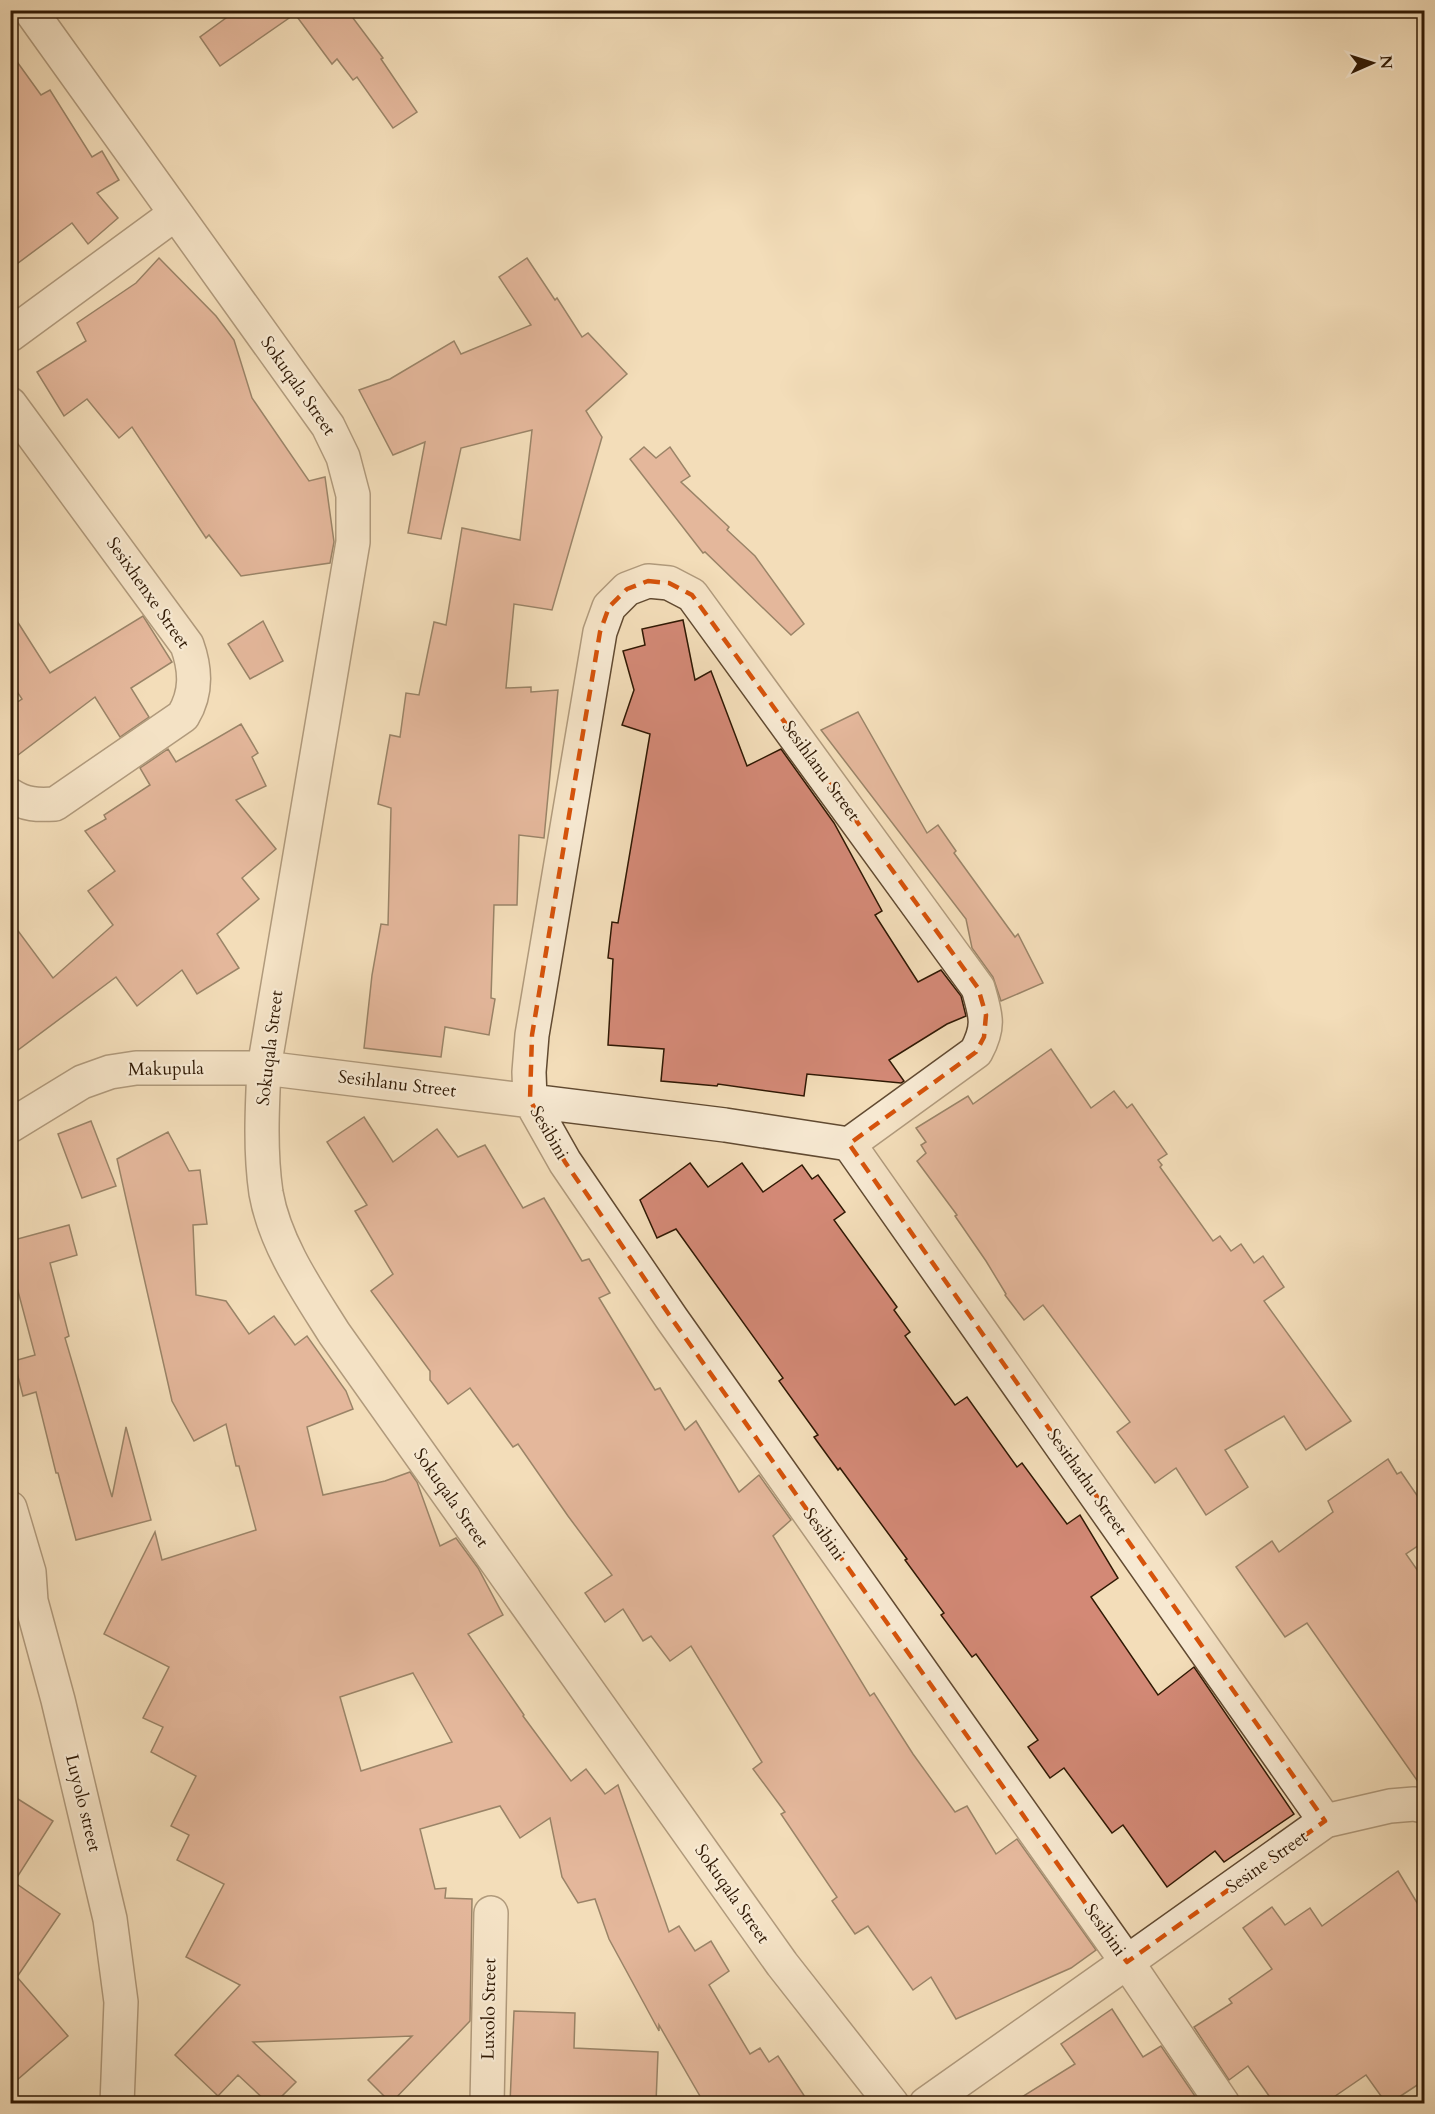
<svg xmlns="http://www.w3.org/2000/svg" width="1435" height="2114" font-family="Cardo,serif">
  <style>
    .building { fill: #d38976; stroke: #301904; stroke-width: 1.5; fill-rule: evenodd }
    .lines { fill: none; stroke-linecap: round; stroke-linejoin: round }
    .street-casing { stroke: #614a31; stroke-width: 36 }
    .street { stroke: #f7e9d2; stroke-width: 33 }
    .marked { fill: none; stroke: #d6530b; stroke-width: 4.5; stroke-dasharray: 12 8; stroke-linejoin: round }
    .labels { text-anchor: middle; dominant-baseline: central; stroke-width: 4.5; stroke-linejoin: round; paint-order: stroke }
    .street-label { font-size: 18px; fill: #301904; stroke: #f7e9d2 }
  </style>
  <rect width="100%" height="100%" fill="#f3ddb9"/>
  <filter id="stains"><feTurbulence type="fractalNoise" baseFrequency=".00333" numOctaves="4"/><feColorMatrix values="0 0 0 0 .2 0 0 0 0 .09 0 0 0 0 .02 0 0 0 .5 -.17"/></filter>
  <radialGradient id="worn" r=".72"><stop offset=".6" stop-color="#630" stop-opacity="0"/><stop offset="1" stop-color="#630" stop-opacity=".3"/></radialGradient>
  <g class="building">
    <path d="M237,10h110l36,48 -2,1 36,53 -24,16 -36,-51 -4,3 -16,-21 -5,5 -37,-50 -75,52 -20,-29z"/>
    <path d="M10,52l31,43 9,-5 42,67 10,-6 17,29 -22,13 21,25 -30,26 -16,-21 -62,46z"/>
    <path d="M159,258l57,58 18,24 18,58 57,83 16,-4 9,65 -4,21 -89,13 -32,-41 -3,3 -74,-111 -13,11 -32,-39 -23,17 -27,-44 49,-31 -9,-18 59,-40z"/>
    <path d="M527,258l28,42 2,-2 25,39 6,-4 39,41 -41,37 16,26 -50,173 -38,-6 -8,84 25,-1v5l27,-2 -14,148 -25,-3 -2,70h-23l-3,93 4,1 -6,36 -44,-8 -4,30 -77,-9 8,-73 9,-51 7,1 3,-117 -13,-4 12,-69 10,2 6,-44 13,2 15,-73 12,3 16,-97 58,12 12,-110 -71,18 -20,91 -33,-6 17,-91 -32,13 -34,-65 31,-11 64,-38 7,13 70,-29 -32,-48z"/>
    <path d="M644,447l12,11 14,-11 20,29 -9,6 48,45 -2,3 28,26 49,68 -13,11 -86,-83 -2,1 -73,-94z"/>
    <path d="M10,610l40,63 93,-57 29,46 -41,26 18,29 -29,20 -25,-40 -85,64v-54l12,-8 -12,-18z"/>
    <path d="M683,620l12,60 16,-9 36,95 34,-17 53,74 48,88 -7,4 43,67 23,-12 20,26 5,20 -19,8 -58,36 15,21 -3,2 -94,-9 -3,22 -86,-12 -1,2 -56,-5 3,-32 -56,-4 5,-86 -5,-1 4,-36 6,1 32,-189 -28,-9 12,-35 -11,-39 22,-6 -3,-16z"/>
    <path d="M263,621l20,40 -33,18 -22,-35z"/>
    <path d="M858,712l69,121 11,-8 18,26 -2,2 61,84 3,-3 25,49 -42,18 -8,-24 -21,-29 -6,-29 -145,-189z"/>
    <path d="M241,724l17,29 -6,4 14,29 -30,14 40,49 -34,29 17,21 -42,35 22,34 -42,26 -15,-24 -45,36 -21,-29 -106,79v-136l43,58 60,-53 -25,-34 27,-20 -30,-40 21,-12 -2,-4 46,-30 -10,-17 28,-19 8,13z"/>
    <path d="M1051,1049l40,59 23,-17 13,17 5,-4 35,50 -9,6 4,5 -2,2 53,74 7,-5 11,15 10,-7 13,19 9,-7 21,31 -20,14 87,120 -45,29 -22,-34 -59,34 23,37 -42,28 -30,-47 -21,15 -38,-51 13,-10 -87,-117 -19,15 -19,-25 1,-1 -20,-33 -31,-45 2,-1 -40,-54 9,-8 -5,-8 5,-3 -10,-14 52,-32 5,8z"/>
    <path d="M364,1117l29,45 44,-33 21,28 27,-12 38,63 21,-10 38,63 7,-2 21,34 -11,5 56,92 5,-2 25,42 11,-9 43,71 20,-17 32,45 -18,16 97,160 4,-3 39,61 42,58 12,-6 29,48 21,-15 79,111 -25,18 -115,51 -25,-42 -18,13 -45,-64 -13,8 -23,-33 5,-4 -56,-83 4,-2 -32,-43 9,-7 -71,-116 -21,15 -19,-25 -8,5 -20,-32 -18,13 -20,-29 27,-18 -44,-59 -50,-72 -5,3 -43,-59 -22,16 -18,-24v-9l-59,-80 22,-17 -38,-63 12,-6 -40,-63z"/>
    <path d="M91,1121l25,65 -34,12 -24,-64z"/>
    <path d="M168,1132l21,39 11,-1 7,54 -14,1 3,70 30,6 23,33 25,-18 21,29 12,-9 39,55 7,18 -46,18 16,68 62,-14 25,-9 7,10 23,64 16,-8 22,30 25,47 -35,19 56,81 -1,1 48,65 15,-12 19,25 13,-9 51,147 10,-6 16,25 16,-10 18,30 -20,14 41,69 10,-6 9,14 9,-6 31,47h-105l-45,-78v6l-50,-92 -14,-40 -17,4 -16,-26 -12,-59 -30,20 -20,-32 -80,23 15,60 11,-1 -1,10 27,1 -2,122 -79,82 -23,-23 44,-44 -159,6 43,40 -21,21h-7l-30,-28 -20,21 -43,-41 65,-70 -54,-28 38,-73 -47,-24 12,-25 -18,-9 25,-50 -45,-24 12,-25 -20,-9 26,-51 -65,-33 51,-102 7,28 94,-30 -17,-64h-3l-10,-42 -32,17 -22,-40 -55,-242zM413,1673l39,69 -91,29 -21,-74z"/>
    <path d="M690,1163l18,24 34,-24 21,29 39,-27 10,14 6,-4 27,37 -11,8 63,87 -3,3 16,22 -5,4 50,69 12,-8 50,70 5,-4 45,61 13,-9 38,63 -27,19 67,98 36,-28 100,147 -70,48 -9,-11 -48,36 -44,-62 -11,8 -48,-65 -14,10 -22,-31 10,-7 -62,-86 -4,3 -31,-42 3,-2 -39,-53 2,-1 -67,-91 -2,2 -24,-33 4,-2 -39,-54 4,-3 -107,-149 -19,9 -17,-38z"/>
    <path d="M69,1225l8,30 -27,8 19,73 -4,2 47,159 14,-70 25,93 -75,20 -18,-67h-2l-20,-81 -13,4 -9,-35 21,-6 -25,-94v-20z"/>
    <path d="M1388,1459l9,15 4,-2 24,35v34l-19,13 19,27v206l-4,-1 -114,-163 -22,14 -49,-70 36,-26 7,11 54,-40 -5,-11z"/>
    <path d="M10,1794l43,27 -39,61 46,32 -43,63 51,59 -58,50z"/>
    <path d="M1398,1871l27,45v164l-35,23h-4l-20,-28 -41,28h-51l-26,-37 -19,14 -35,-53 38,-24 -3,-4 43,-30 -29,-41 29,-21 13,18 25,-17 12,18z"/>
    <path d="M1112,2009l31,48 18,-11 38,56 -187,1 63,-39 -14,-20z"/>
    <path d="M514,2011l61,2 -1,35 84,4 -2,51h-146z"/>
  </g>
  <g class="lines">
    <defs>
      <g id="street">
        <path d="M30,10l298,416 15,31 10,38v47l-89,526c-2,42 -4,84 2,125 9,51 41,97 68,140l448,631 110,140"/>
        <path d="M10,335l165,-121"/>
        <path d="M10,404l177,241c9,25 10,48 -4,71l-128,88c-17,1 -30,1 -45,-9"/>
        <path d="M10,1126l72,-44 28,-10 26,-4h128l461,57 124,19 127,-92c14,-26 10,-36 2,-64l-286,-393 -23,-12 -21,-2 -21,8 -18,18 -9,25 -68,403 -3,37 1,28 35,62 107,157 455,643 -201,142"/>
        <path d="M849,1144l476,677"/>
        <path d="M10,1508l19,64 2,29 27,99 52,219 11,83 -4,102"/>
        <path d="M487,2104l4,-191"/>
        <path d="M1223,2104l-96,-142 198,-141 65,-15 24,-2 10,2"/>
      </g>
    </defs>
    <use href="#street" class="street-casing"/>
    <use href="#street" class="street"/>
  </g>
  <path d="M0 0H1435V2114H0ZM648,581l21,2 23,12 286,393 8,27 -2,22 -8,15 -127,92 476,677 -198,141 -455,-643 -107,-157 -35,-62 2,-65 68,-403 9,-25 18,-18z" fill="#f3ddb9" fill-opacity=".55" fill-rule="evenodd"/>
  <path class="marked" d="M648,581l21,2 23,12 286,393 8,27 -2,22 -8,15 -127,92 476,677 -198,141 -455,-643 -107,-157 -35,-62 2,-65 68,-403 9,-25 18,-18z"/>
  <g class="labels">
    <g class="street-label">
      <text transform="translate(298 386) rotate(55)">Sokuqala Street</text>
      <text transform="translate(148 593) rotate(55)">Sesixhenxe Street</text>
      <text transform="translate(821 771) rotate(54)">Sesihlanu Street</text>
      <text transform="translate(270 1048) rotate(-83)">Sokuqala Street</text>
      <text transform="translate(166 1069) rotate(-1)">Makupula</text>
      <text transform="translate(397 1084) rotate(7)">Sesihlanu Street</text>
      <text transform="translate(549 1133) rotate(60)">Sesibini</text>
      <text transform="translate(1087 1482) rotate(55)">Sesithathu Street</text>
      <text transform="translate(451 1498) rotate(55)">Sokuqala Street</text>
      <text transform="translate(824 1534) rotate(55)">Sesibini</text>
      <text transform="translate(83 1803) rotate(76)">Luyolo street</text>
      <text transform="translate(1267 1862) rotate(-35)">Sesine Street</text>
      <text transform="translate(732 1894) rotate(55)">Sokuqala Street</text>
      <text transform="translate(1105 1930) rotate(55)">Sesibini</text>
      <text transform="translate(489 2009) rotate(-89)">Luxolo Street</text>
    </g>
  </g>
  <rect width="1435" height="2114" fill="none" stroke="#f3ddb9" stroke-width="36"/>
  <rect x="12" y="12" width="1411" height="2090" fill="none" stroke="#301904" stroke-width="3"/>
  <rect x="18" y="18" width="1399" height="2078" fill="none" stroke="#301904" stroke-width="1.5"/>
  <g transform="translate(1372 63) rotate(87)" stroke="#f7e9d2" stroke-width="4.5" paint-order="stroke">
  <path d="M0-4.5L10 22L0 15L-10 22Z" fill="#301904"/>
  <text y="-9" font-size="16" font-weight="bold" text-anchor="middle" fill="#301904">N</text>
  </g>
  <rect width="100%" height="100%" filter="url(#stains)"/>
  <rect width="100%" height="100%" fill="url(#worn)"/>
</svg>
